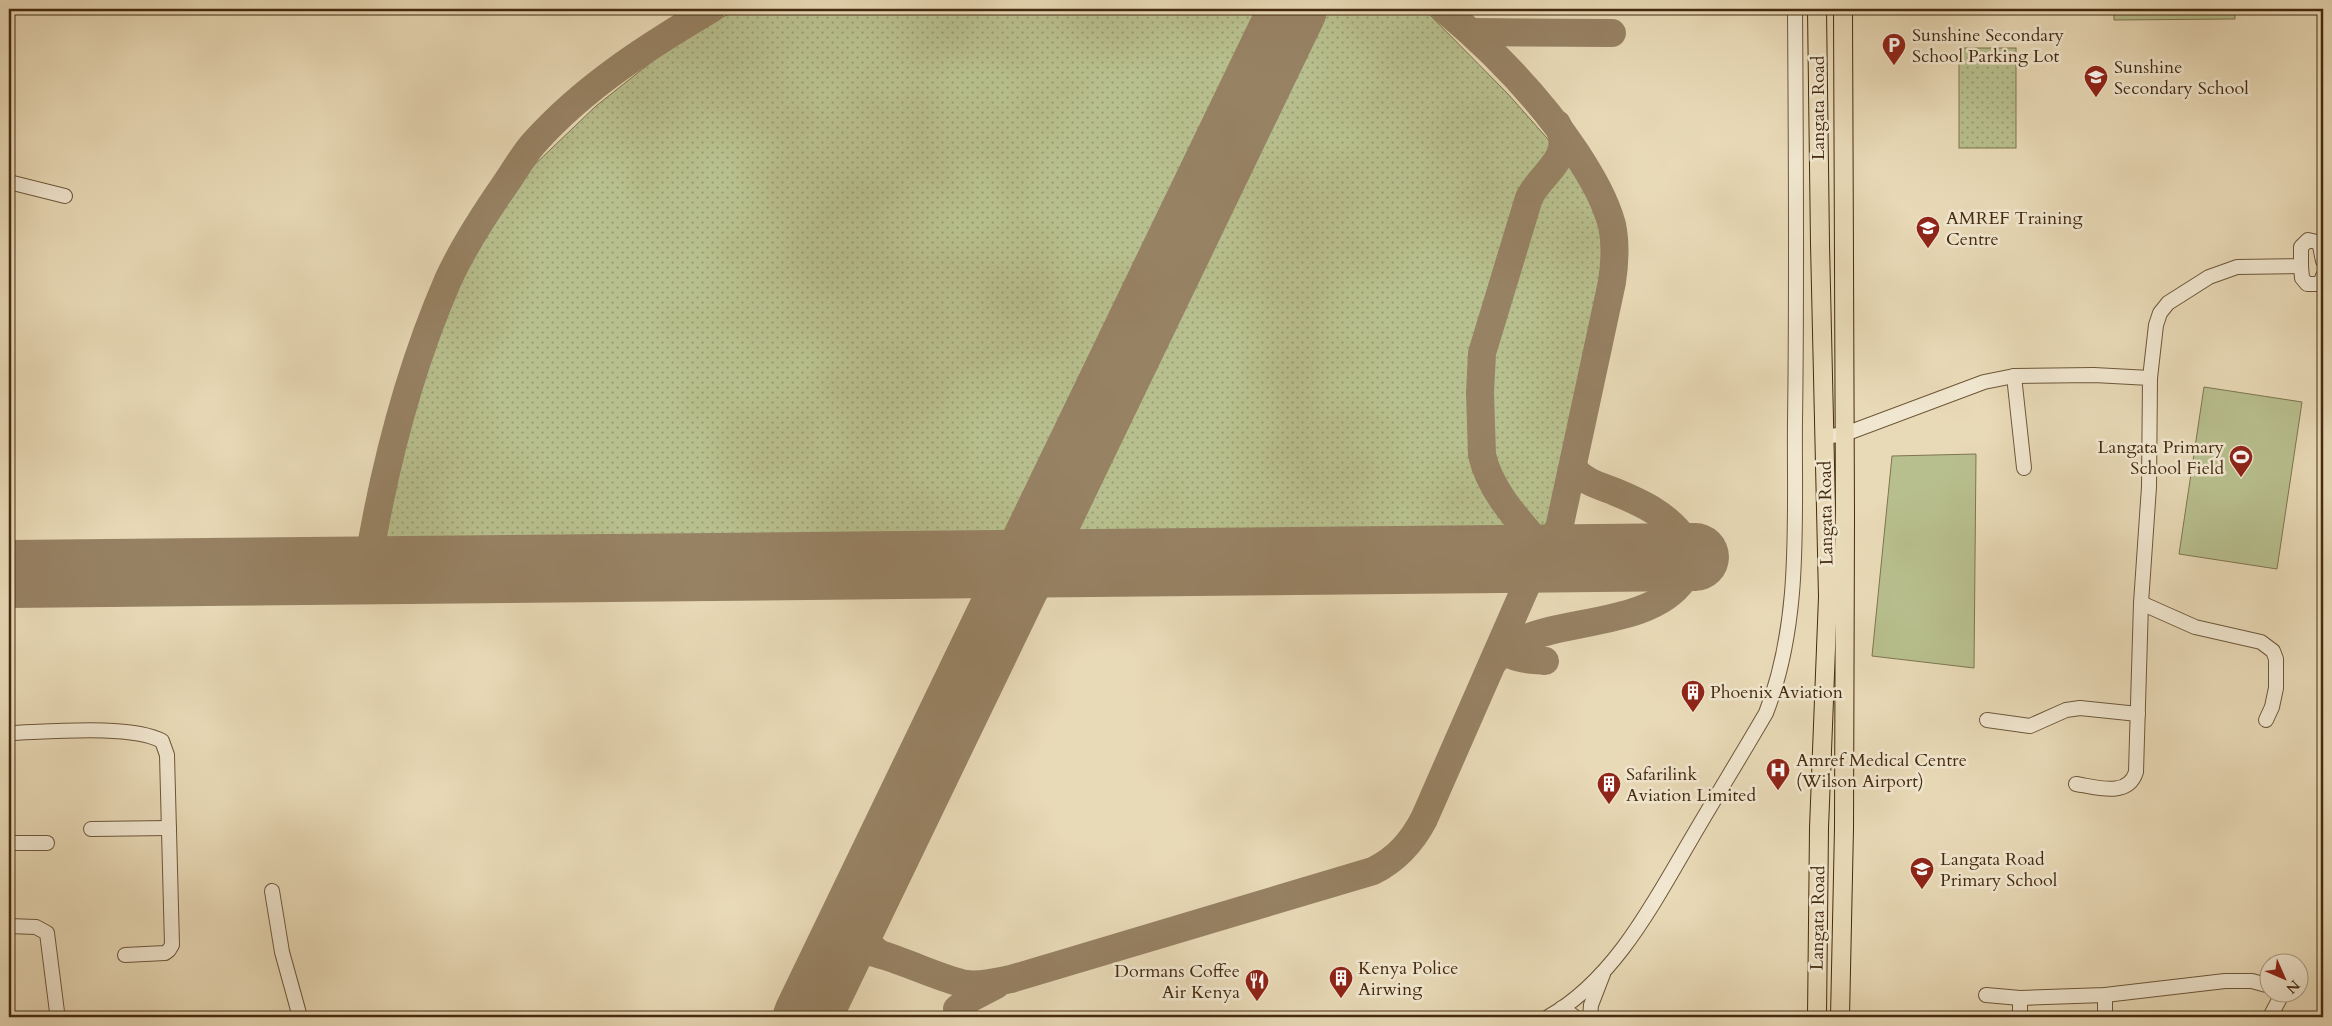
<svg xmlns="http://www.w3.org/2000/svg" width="2332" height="1026" font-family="Cardo,serif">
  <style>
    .grass { fill: url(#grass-dots); stroke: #7e754f }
    .pitch { fill: #b8bf8e; stroke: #7e754f }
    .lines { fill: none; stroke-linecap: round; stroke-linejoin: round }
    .taxiway { stroke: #978264; stroke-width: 28 }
    .runway { stroke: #978264; stroke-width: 68 }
    .minor-casing { stroke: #6e573a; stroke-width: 16 }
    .major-casing { stroke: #452b10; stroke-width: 20 }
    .minor { stroke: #f1e7d0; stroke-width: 14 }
    .major { stroke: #e9dab7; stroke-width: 18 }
    .labels { text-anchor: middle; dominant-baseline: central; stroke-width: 5; stroke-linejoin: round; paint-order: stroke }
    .poi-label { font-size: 18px; fill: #452b10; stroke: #f1e7d0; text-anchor: start }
    .street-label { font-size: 18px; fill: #452b10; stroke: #f1e7d0 }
  </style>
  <defs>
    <pattern id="grass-dots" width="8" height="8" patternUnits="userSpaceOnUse" patternTransform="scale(1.25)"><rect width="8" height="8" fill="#b8bf8e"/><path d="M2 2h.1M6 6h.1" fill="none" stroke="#979b73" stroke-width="1.8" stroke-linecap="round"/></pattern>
  </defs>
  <rect width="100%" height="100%" fill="#e9dab7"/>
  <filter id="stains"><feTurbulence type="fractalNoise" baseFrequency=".004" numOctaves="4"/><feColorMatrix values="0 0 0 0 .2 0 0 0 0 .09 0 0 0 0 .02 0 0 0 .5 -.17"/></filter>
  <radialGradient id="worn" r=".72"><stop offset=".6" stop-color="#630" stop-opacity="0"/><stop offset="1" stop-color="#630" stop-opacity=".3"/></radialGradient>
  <g class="grass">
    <path d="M738,9h534l-262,526 -308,8 -307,1 -9,-8 -4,-16 19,-77 49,-136 32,-70 47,-67 67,-64 82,-65z"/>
    <path d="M1314,9h110l84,85 61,69 20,36 11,31 4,28 -46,233c-6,22 -8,37 -31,45h-447l-8,-4 -4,-7 2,-6z"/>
    <rect x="1959" y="48" width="57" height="100"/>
  </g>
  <g class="pitch">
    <path d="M2114,9h121v10l-121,1z"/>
    <path d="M2204,387l98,15 -25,167 -98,-15z"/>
    <path d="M1976,454l-2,214 -102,-12 20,-200z"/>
  </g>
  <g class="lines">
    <g class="taxiway">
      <path d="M1444,9c51,43 96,89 133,145 14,22 28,45 35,71 4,19 3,37 0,57l-55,256 -15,10 -36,11"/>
      <path d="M1471,32l141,1"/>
      <path d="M1573,468c10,13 24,17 40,23 29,12 54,23 73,50"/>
      <path d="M1542,548c-23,-27 -52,-57 -60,-93l-2,-62 2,-40 47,-155c13,-27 47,-40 28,-74"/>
      <path d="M367,570c16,-99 41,-198 81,-290 15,-33 36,-65 56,-94 10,-14 19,-31 30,-43 50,-56 113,-96 177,-134"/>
      <path d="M1505,636c-5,25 22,23 40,25"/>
      <path d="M1494,661c9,-9 18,-17 30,-22 46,-20 128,-15 159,-59"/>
      <path d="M858,913c0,20 7,30 23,42"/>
      <path d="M836,958c4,-4 7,-7 13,-8 28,-4 85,28 117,34 16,2 30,-2 45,-5l362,-108c24,-12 39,-29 51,-52l103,-235c2,-14 -11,-20 -21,-25"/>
      <path d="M957,1009l14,-11 25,-13"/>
    </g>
    <g class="runway">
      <path d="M9,574l1686,-17"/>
      <path d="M807,1017l486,-1008"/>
    </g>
    <defs>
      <g id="minor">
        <path d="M9,182l56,14"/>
        <path d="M2301,266l1,12 5,6h13l3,-8"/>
        <path d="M2014,376l10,92"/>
        <path d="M2150,378l6,-53 4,-12 8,-10 41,-26 28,-10 64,-1v-19l7,-7 9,2 3,4 3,15"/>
        <path d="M1824,437l21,-3 139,-52 30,-6 80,-1 56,3 -1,109 -8,116 -5,169c-8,26 -40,15 -60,12"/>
        <path d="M2141,603l54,24 66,15 12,9 3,8v29l-4,19 -6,13"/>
        <path d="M1987,720l43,6 36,-16 14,-2 58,6"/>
        <path d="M9,733c38,-1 122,-9 153,8l5,14 5,190 -3,5 -4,3 -40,2"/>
        <path d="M91,829l78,-1"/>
        <path d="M9,843h38"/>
        <path d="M272,891l10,61 18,65"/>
        <path d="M9,926l27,1 11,6 10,79"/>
        <path d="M1986,995l34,3 85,-3 120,-14h27l18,5"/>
        <path d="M2020,998v19"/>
        <path d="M1562,1008l13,9"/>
        <path d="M1548,1017c66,-37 105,-113 142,-176 25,-43 51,-85 76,-128 36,-92 28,-194 29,-292 2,-137 1,-275 0,-412"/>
        <path d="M1590,1017l1,-12 12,-31"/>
        <path d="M2105,1017v-22"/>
        <path d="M2270,1017l10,-19 -2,-4"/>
      </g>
      <g id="major">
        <path d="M1817,1017l2,-189 9,-231 -8,-353 -3,-235"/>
        <path d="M1840,1017l4,-189 1,-311 -2,-508"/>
      </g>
    </defs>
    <use href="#minor" class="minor-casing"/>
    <use href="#major" class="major-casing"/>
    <use href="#minor" class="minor"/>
    <use href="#major" class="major"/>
  </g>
  <defs>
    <symbol id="parking-pin" viewBox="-11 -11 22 30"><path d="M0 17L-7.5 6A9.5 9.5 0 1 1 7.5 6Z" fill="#8f2418" stroke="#f1e7d0"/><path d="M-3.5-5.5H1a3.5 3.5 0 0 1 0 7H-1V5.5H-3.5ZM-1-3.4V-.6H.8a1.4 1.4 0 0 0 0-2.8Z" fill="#fff"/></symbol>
    <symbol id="school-pin" viewBox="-11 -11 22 30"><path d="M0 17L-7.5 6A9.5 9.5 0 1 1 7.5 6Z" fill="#8f2418" stroke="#f1e7d0"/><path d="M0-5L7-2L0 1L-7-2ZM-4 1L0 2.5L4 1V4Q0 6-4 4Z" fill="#fff"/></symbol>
    <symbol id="stadium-pin" viewBox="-11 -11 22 30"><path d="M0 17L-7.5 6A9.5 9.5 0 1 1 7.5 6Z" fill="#8f2418" stroke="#f1e7d0"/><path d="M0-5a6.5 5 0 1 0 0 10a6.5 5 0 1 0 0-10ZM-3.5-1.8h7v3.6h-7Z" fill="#fff"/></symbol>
    <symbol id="building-pin" viewBox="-11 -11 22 30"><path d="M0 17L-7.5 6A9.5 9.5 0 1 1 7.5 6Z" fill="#8f2418" stroke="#f1e7d0"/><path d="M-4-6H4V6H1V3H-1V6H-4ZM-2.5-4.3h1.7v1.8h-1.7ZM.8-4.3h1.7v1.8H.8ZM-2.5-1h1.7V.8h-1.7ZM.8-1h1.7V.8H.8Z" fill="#fff"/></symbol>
    <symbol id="hospital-pin" viewBox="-11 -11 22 30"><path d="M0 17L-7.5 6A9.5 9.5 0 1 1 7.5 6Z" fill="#8f2418" stroke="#f1e7d0"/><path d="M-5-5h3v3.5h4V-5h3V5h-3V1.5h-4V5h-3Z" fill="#fff"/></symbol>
    <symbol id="restaurant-pin" viewBox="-11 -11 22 30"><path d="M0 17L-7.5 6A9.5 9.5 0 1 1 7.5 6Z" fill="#8f2418" stroke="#f1e7d0"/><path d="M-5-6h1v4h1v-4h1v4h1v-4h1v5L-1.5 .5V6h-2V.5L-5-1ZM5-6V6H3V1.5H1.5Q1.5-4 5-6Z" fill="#fff"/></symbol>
  </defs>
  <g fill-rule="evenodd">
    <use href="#parking-pin" x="1880" y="31" width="28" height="38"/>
    <use href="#school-pin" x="2082" y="63" width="28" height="38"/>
    <use href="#school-pin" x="1914" y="214" width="28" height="38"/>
    <use href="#stadium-pin" x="2227" y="443" width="28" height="38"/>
    <use href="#building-pin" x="1679" y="678" width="28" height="38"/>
    <use href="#hospital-pin" x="1764" y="756" width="28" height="38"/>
    <use href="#building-pin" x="1595" y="770" width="28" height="38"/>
    <use href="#school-pin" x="1908" y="855" width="28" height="38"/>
    <use href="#building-pin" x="1327" y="964" width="28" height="38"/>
    <use href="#restaurant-pin" x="1243" y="967" width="28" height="38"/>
  </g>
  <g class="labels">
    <g class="poi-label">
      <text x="1912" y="35">Sunshine Secondary<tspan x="1912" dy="21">School Parking Lot</tspan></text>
      <text x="2114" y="67">Sunshine<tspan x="2114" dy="21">Secondary School</tspan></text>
      <text x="1946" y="218">AMREF Training<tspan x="1946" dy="21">Centre</tspan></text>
      <text x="2224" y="447" text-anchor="end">Langata Primary<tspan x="2224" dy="21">School Field</tspan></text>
      <text x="1710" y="692">Phoenix Aviation</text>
      <text x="1796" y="760">Amref Medical Centre<tspan x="1796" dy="21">(Wilson Airport)</tspan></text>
      <text x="1626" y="774">Safarilink<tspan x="1626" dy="21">Aviation Limited</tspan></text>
      <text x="1940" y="859">Langata Road<tspan x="1940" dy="21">Primary School</tspan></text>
      <text x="1358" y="968">Kenya Police<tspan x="1358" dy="21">Airwing</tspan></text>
      <text x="1240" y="971" text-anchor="end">Dormans Coffee<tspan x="1240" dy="21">Air Kenya</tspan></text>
    </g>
    <g class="street-label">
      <text transform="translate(1818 108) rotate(-90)">Langata Road</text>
      <text transform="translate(1826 513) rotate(-91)">Langata Road</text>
      <text transform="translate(1818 918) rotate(-89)">Langata Road</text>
    </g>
  </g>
  <rect width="2332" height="1026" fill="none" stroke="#e9dab7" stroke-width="30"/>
  <rect x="10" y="10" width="2312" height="1006" fill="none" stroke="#452b10" stroke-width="2.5"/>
  <rect x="15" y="15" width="2302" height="996" fill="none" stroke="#452b10"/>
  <g transform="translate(2284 978) rotate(135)"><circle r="24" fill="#f1e7d0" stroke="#ac9c83"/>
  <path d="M0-4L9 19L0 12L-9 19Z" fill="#8f2418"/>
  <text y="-8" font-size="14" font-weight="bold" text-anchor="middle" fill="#452b10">N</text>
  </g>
  <rect width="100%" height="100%" filter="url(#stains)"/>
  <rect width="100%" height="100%" fill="url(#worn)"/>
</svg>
